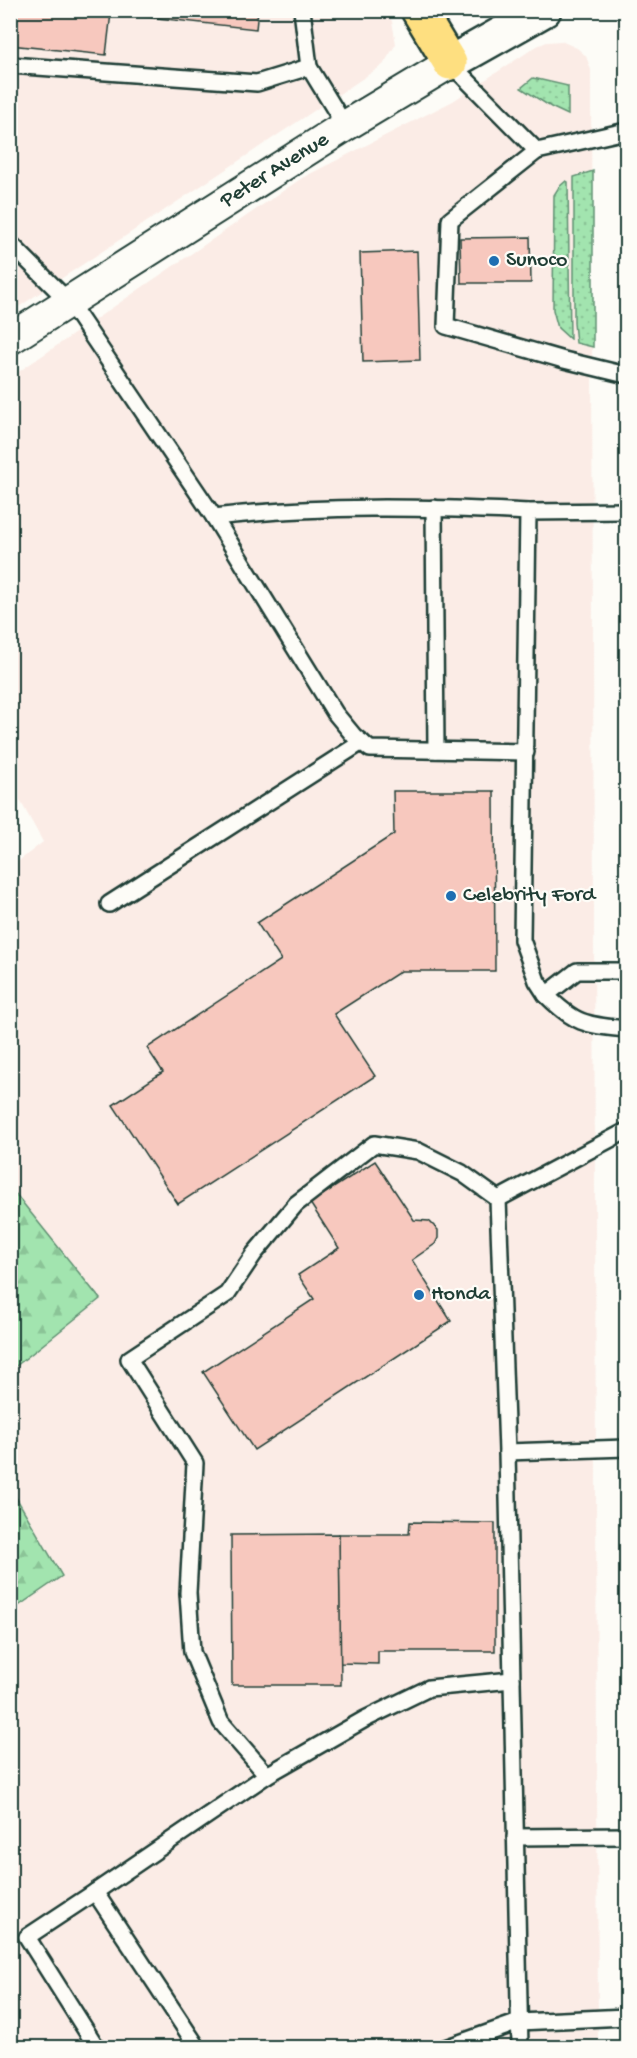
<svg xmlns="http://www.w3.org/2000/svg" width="637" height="2058" font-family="'Gochi Hand',sans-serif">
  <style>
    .built { fill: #fbece6 }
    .green { fill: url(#green-dots); stroke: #609072; stroke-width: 1.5 }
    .forest { fill: url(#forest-firs); stroke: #609072; stroke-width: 1.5 }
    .building { fill: #f7c8be; stroke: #1f3d34; stroke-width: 1.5 }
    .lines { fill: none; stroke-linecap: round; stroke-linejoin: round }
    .lane-casing { stroke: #1f3d34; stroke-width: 20 }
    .street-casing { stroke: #1f3d34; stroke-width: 34 }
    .secondary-casing { stroke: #1f3d34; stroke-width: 38 }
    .highway-casing { stroke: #1f3d34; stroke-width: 38 }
    .lane { stroke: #fdfcf7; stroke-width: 15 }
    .street { stroke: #fdfcf7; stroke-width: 30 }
    .secondary { stroke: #fdfcf7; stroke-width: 33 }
    .highway { stroke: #fedf80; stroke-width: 33 }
    .poi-dot { fill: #1f6fb2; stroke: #fdfcf7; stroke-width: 2 }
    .labels { text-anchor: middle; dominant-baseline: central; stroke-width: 4.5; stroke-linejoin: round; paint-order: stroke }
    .street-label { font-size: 22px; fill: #1f3d34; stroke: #fdfcf7 }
    .poi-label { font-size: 22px; fill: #1f3d34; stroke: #fdfcf7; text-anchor: start }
  </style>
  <defs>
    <pattern id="green-dots" width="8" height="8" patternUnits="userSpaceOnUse" patternTransform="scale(1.5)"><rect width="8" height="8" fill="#a2e4af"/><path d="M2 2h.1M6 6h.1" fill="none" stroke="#8bc497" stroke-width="1.8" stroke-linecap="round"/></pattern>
    <pattern id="forest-firs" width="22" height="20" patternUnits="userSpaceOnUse" patternTransform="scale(1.5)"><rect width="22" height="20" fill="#a2e4af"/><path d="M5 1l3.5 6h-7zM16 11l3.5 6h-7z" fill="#8bc497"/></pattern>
  </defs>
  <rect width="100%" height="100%" fill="#fdfcf7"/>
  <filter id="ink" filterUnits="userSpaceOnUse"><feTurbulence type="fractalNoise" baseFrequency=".0167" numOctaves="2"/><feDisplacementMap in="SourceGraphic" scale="12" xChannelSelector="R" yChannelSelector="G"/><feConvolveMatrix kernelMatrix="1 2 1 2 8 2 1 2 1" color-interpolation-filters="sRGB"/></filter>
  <g filter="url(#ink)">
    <g class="built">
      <path d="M11,11h374l7,10 4,23 -13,21 -372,247z"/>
      <path d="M561,41l16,7 9,8 5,14 7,1977h-581l-7,-9 1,-427 51,-35 -51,-89v-117l88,-71 -88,-112v-320l32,-25 -32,-58v-407l291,-199 151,-77 84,-55 10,-4z"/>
    </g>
    <g class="green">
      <path d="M533,78l35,8v29l-17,-8 -30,-19z"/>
      <path d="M593,171v176l-17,-4 -2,-20v-146z"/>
      <path d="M566,181l2,1 2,157 -12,-11 -5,-18 1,-115 5,-8z"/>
    </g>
    <g class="forest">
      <path d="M10,1187l90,112 -89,71h-1z"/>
      <path d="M10,1487l52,89 -51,35h-1z"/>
    </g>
    <g class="building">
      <path d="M10,10h248l-2,19 -145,-16 -5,42 -96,-10z"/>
      <path d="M530,237l1,46h-70l-1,-45z"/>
      <path d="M417,251l3,109 -57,2 -3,-109z"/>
      <path d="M393,791h101l1,180h-94l-67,43 41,62 -197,128 -65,-99 50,-33 -16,-24 134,-88 -24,-37 137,-89z"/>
      <path d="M375,1161l39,59 15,1 9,9v8l-3,6 -23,16 39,61 -197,129 -51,-78 111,-73 -16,-24 41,-27 -29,-45z"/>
      <path d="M410,1522l85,1v128h-117v13l-38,-1 -1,-129h70z"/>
      <path d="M339,1534l2,151h-109l-1,-150z"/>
    </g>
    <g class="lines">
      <defs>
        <g id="lane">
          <path d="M302,10l7,57 36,59"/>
          <path d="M450,63l87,88 89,-20"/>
          <path d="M10,65l247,18 52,-16"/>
          <path d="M537,151l-87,69 -4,106 118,34 62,15"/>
          <path d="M10,243l59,59 145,215c104,-12 210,-10 314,-5"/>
          <path d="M434,508l2,242"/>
          <path d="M214,517l121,196 19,23 16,13 156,3"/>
          <path d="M109,904l253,-162"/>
          <path d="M626,971h-49l-31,24c30,30 41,30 80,34"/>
          <path d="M546,995l-9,-14 -15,-41 6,-428 98,-1"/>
          <path d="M498,1199l-36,-26 -44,-22 -44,-7 -78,60 -42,50 -27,40 -98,65 66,104 -7,130 4,59 29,70 46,53 98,-56 64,-31 83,-8"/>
          <path d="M498,1199l9,253 13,596"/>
          <path d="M498,1199l128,-68"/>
          <path d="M507,1452l119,-4"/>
          <path d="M515,1837l111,-1"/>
          <path d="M95,1892l-68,45 70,111"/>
          <path d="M198,2048l-103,-156 172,-117"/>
          <path d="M445,2048l74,-26 107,-5"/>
        </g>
        <path id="street" d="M10,339l335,-213 105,-63"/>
        <path id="secondary" d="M450,63l94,-53"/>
        <path id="highway" d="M418,10l32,53"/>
      </defs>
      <use href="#lane" class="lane-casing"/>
      <use href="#street" class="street-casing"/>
      <use href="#secondary" class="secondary-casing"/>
      <use href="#highway" class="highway-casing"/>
      <use href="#lane" class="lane"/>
      <use href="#street" class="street"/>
      <use href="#secondary" class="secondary"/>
      <use href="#highway" class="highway"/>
    </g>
  </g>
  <g class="poi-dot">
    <circle cx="494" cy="261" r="6"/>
    <circle cx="451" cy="896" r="6"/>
    <circle cx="419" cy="1295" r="6"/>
  </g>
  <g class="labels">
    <g class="street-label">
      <text transform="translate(275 171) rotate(-32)">Peter Avenue</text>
    </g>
    <g class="poi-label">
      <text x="506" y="261">Sunoco</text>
      <text x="463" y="896">Celebrity Ford</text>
      <text x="431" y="1295">Honda</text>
    </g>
  </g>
  <rect width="637" height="2058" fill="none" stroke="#fdfcf7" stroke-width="36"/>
  <rect x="18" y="18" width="601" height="2022" fill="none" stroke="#1f3d34" stroke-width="2" filter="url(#ink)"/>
</svg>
